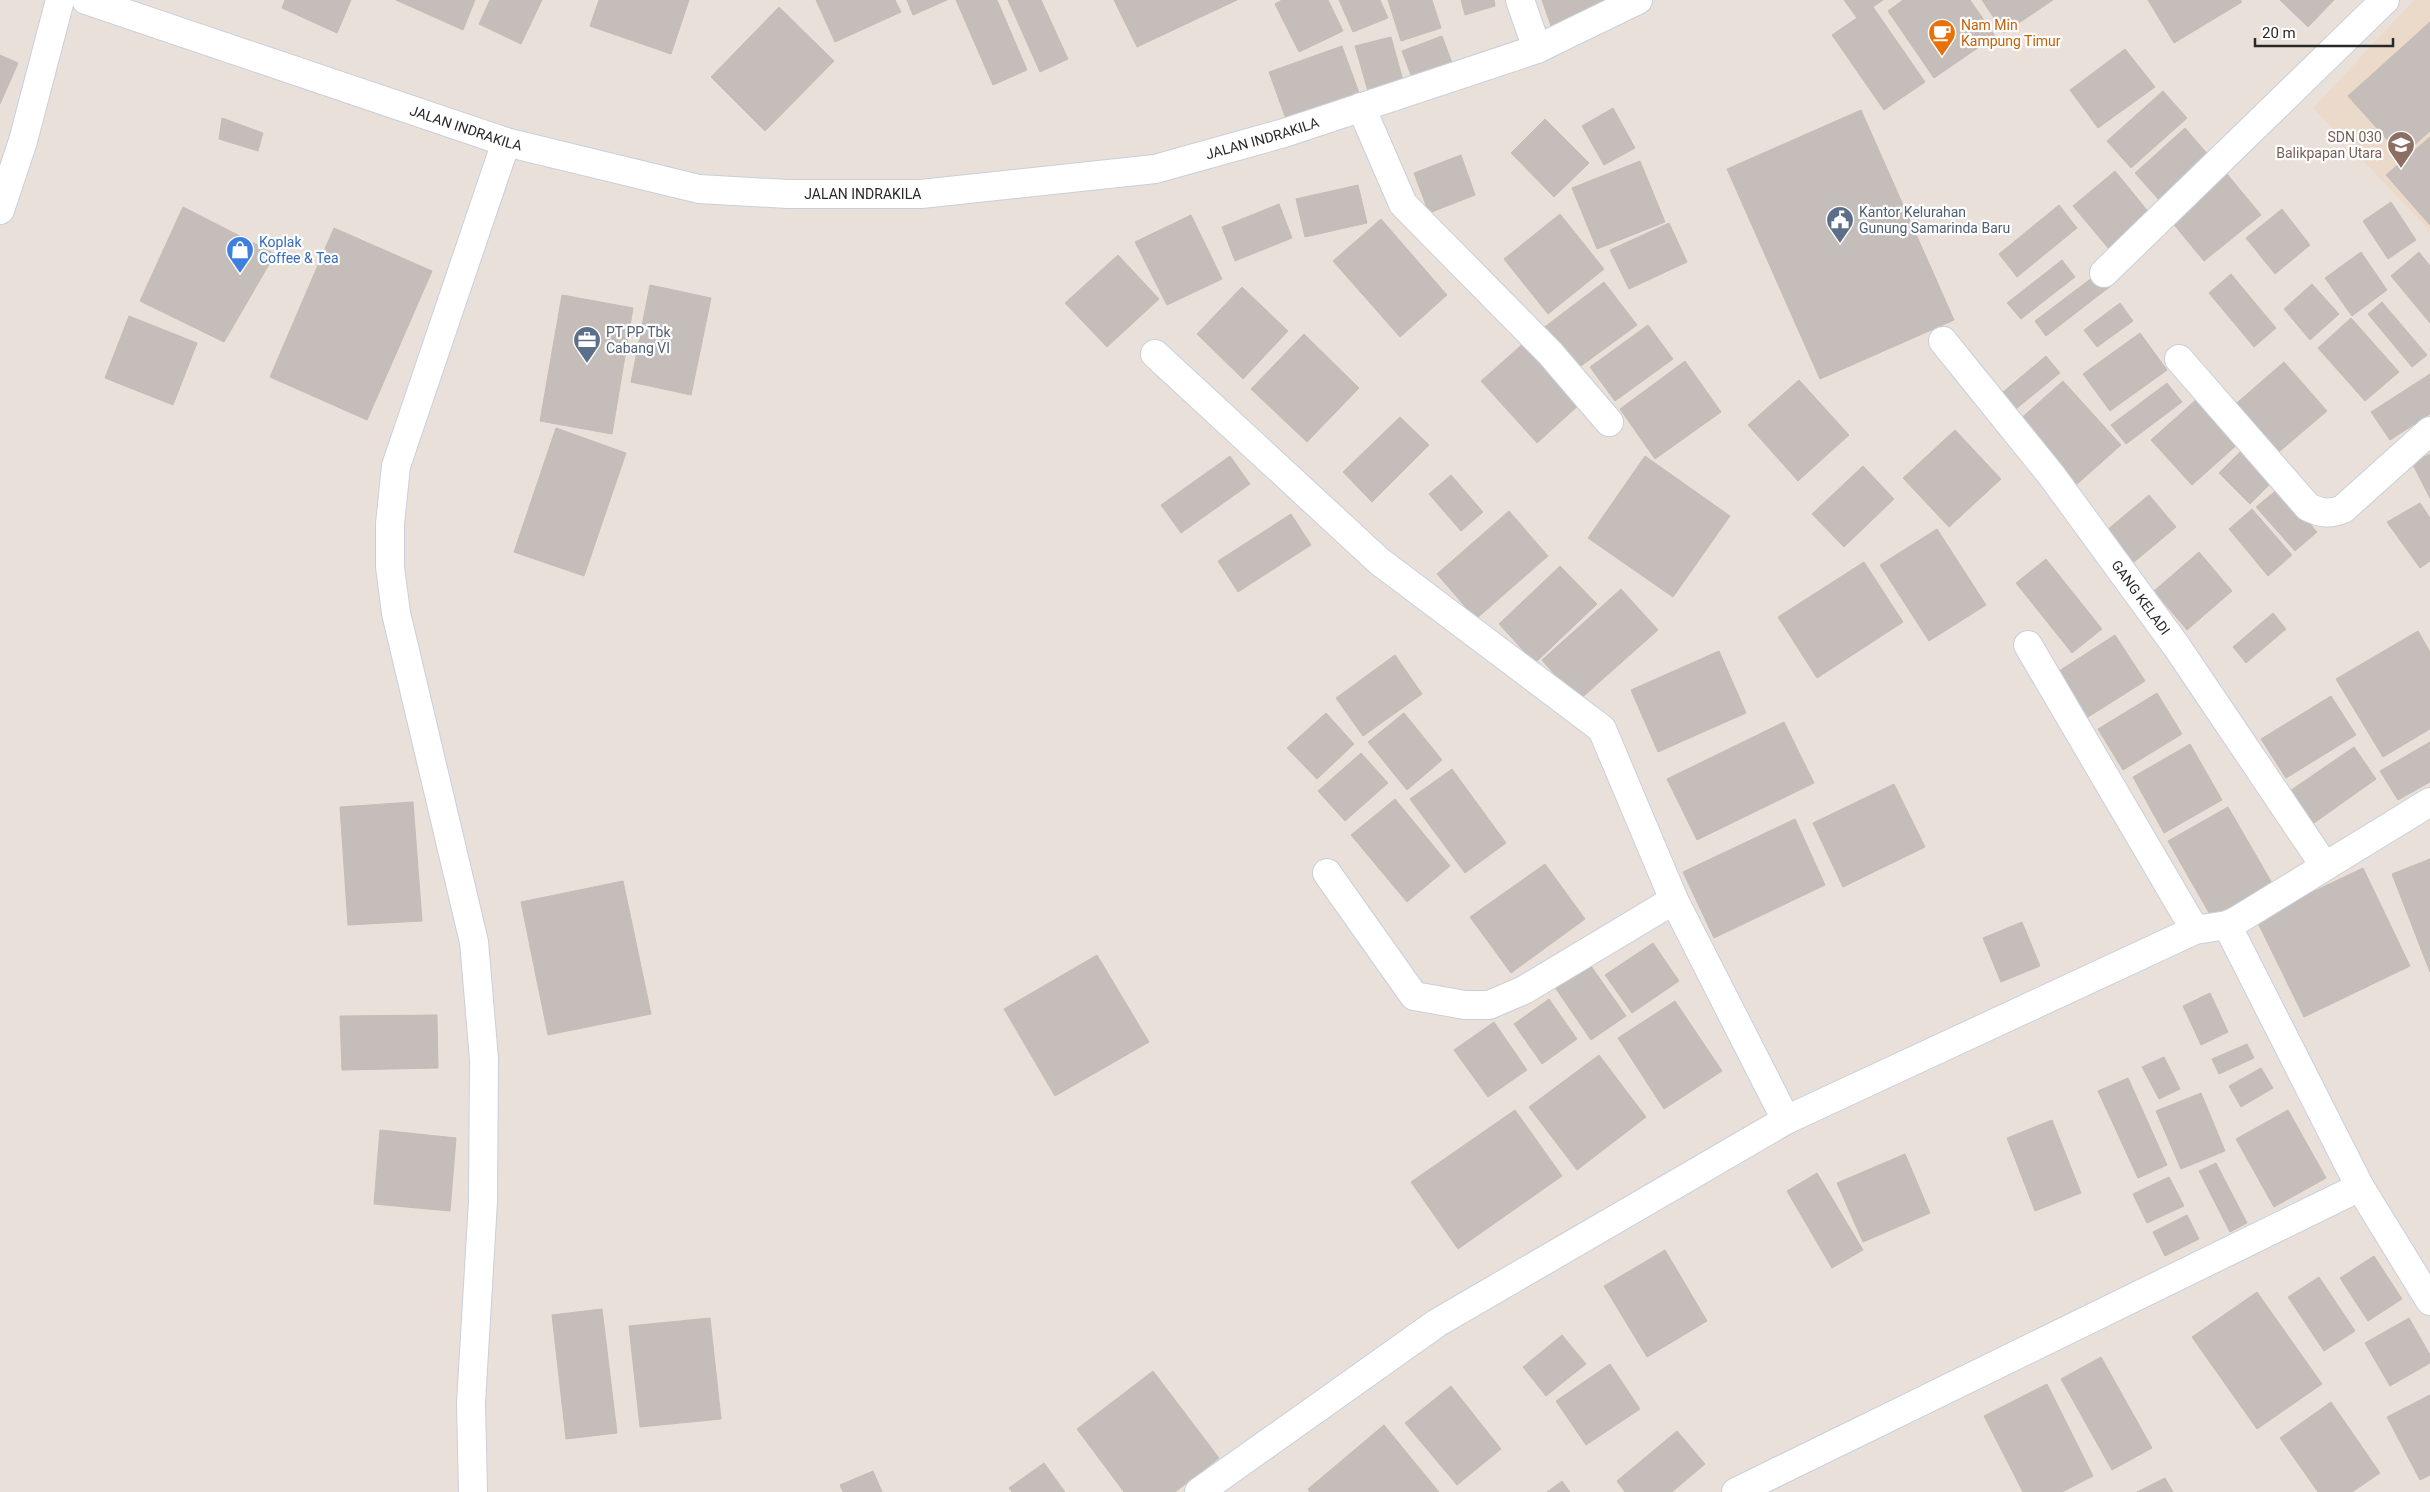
<svg xmlns="http://www.w3.org/2000/svg" width="2430" height="1492" font-family="Roboto,sans-serif">
  <style>
    .education { fill: #ebdaca }
    .building { fill: #c5bdba; stroke: #c5bcb4 }
    .lines { fill: none; stroke-linecap: round; stroke-linejoin: round }
    .minor-casing { stroke: #c9cfda; stroke-width: 30 }
    .minor { stroke: #fff; stroke-width: 28 }
    .labels { text-anchor: middle; dominant-baseline: central; stroke-width: 4.5; stroke-linejoin: round; paint-order: stroke }
    .food-label { font-size: 14px; fill: #c56008; stroke: #fff; text-anchor: start }
    .street-label { font-size: 14px; fill: #282828; stroke: #fff }
    .education-label { font-size: 14px; fill: #785e54; stroke: #fff; text-anchor: end }
    .service-label { font-size: 14px; fill: #4e5e75; stroke: #fff; text-anchor: start }
    .shop-label { font-size: 14px; fill: #366cbe; stroke: #fff; text-anchor: start }
  </style>
  <rect width="100%" height="100%" fill="#eae0da"/>
  <path class="education" d="M2414,0h16v231l-117,-123z"/>
  <g class="building">
    <path d="M285,0h66l-14,33 -55,-25z"/>
    <path d="M396,0h79l-12,30z"/>
    <path d="M490,0h52l-21,44 -42,-20z"/>
    <path d="M599,0h90l-18,54 -81,-28z"/>
    <path d="M816,0h79l6,12 -66,30z"/>
    <path d="M907,0h40l-34,15z"/>
    <path d="M956,0h41l30,70 -34,15z"/>
    <path d="M1008,0h33l27,59 -28,13z"/>
    <path d="M1114,0h123l-100,47z"/>
    <path d="M1282,0h46l15,31 -44,21 -24,-48z"/>
    <path d="M1339,0h41l8,18 -35,14z"/>
    <path d="M1388,0h44l9,28 -40,13z"/>
    <path d="M1461,0h33l1,6 -30,9z"/>
    <path d="M1542,0h70l1,5 -62,21z"/>
    <path d="M1844,0h39l-26,18z"/>
    <path d="M1903,0h67l25,36 -61,42 -46,-67z"/>
    <path d="M1982,0h71l-49,33z"/>
    <path d="M2148,0h92l2,2 -68,41z"/>
    <path d="M2280,0h54l-26,27z"/>
    <path d="M779,7l55,54 -69,70 -54,-54z"/>
    <path d="M1873,7l52,75 -41,28 -52,-75z"/>
    <path d="M2430,22v109l-28,25 -54,-60z"/>
    <path d="M1442,36l10,27 -40,15 -10,-27z"/>
    <path d="M1391,37l14,51 -35,10 -15,-52z"/>
    <path d="M1342,46l17,47 -73,26 -17,-47z"/>
    <path d="M2125,49l30,38 -57,41 -28,-38z"/>
    <path d="M0,55l18,8 -18,41z"/>
    <path d="M2163,91l24,27 -56,50 -24,-27z"/>
    <path d="M1613,108l22,40 -31,17 -22,-39z"/>
    <path d="M1861,110l93,210 -134,59 -93,-210z"/>
    <path d="M222,118l41,15 -5,18 -39,-12z"/>
    <path d="M1545,119l44,44 -35,34 -43,-44z"/>
    <path d="M2185,128l25,29 -50,44 -25,-28z"/>
    <path d="M2430,137v88l-44,-50z"/>
    <path d="M1461,155l14,40 -46,18 -15,-40z"/>
    <path d="M1640,161l25,61 -68,27 -25,-61z"/>
    <path d="M2115,171l36,44 -42,34 -36,-43z"/>
    <path d="M2227,174l34,41 -57,46 -33,-40z"/>
    <path d="M1358,185l9,38 -62,14 -9,-38z"/>
    <path d="M2391,202l25,38 -28,19 -25,-38z"/>
    <path d="M1279,204l13,34 -57,23 -13,-34z"/>
    <path d="M2059,205l18,23 -60,49 -18,-23z"/>
    <path d="M183,207l92,47 -51,88 -84,-41z"/>
    <path d="M2282,209l28,36 -35,29 -29,-36z"/>
    <path d="M1560,214l44,55 -56,45 -44,-55z"/>
    <path d="M1191,215l31,64 -55,26 -32,-63z"/>
    <path d="M1381,219l66,76 -47,42 -67,-76z"/>
    <path d="M1669,223l18,39 -58,27 -19,-39z"/>
    <path d="M334,228l98,43 -65,149 -97,-43z"/>
    <path d="M2361,252l26,38 -35,26 -27,-38z"/>
    <path d="M2419,252l11,14v57l-39,-47z"/>
    <path d="M1118,255l41,44 -52,48 -42,-44z"/>
    <path d="M2062,260l13,17 -54,42 -14,-16z"/>
    <path d="M2101,271l11,14 -66,51 -11,-15z"/>
    <path d="M2231,274l45,54 -22,19 -45,-54z"/>
    <path d="M1604,282l33,43 -63,46 -32,-42z"/>
    <path d="M2312,284l27,30 -29,26 -26,-31z"/>
    <path d="M650,285l61,13 -20,97 -60,-13z"/>
    <path d="M1242,287l46,44 -45,48 -46,-45z"/>
    <path d="M562,295l71,13 -21,126 -72,-13z"/>
    <path d="M2382,302l45,53 -15,12 -44,-53z"/>
    <path d="M2120,303l13,18 -36,26 -13,-17z"/>
    <path d="M129,316l68,27 -24,62 -68,-27z"/>
    <path d="M2351,318l48,54 -34,29 -47,-53z"/>
    <path d="M1648,325l25,34 -58,42 -25,-34z"/>
    <path d="M2140,333l27,37 -57,41 -27,-37z"/>
    <path d="M1304,334l55,54 -52,54 -56,-53z"/>
    <path d="M1525,342l56,61 -44,40 -56,-62z"/>
    <path d="M2046,356l14,17 -49,40 -14,-16z"/>
    <path d="M1685,361l36,51 -66,47 -35,-50z"/>
    <path d="M2284,362l43,49 -54,46 -42,-49z"/>
    <path d="M2430,374v40l-40,26 -19,-28z"/>
    <path d="M1799,380l50,55 -51,46 -50,-56z"/>
    <path d="M2063,381l58,64 -45,40 -58,-64z"/>
    <path d="M2167,383l15,19 -56,42 -15,-19z"/>
    <path d="M2198,398l41,45 -47,42 -41,-45z"/>
    <path d="M1400,417l29,28 -57,57 -29,-30z"/>
    <path d="M556,428l70,25 -42,123 -70,-24z"/>
    <path d="M1955,430l46,49 -52,48 -46,-49z"/>
    <path d="M2240,452l31,31 -21,21 -31,-31z"/>
    <path d="M2430,454v44l-18,-35z"/>
    <path d="M1230,456l20,28 -69,49 -20,-28z"/>
    <path d="M1645,456l85,60 -57,81 -85,-59z"/>
    <path d="M1863,466l31,33 -50,48 -32,-33z"/>
    <path d="M1451,475l32,37 -22,19 -32,-37z"/>
    <path d="M2279,488l38,44 -22,19 -39,-44z"/>
    <path d="M2149,495l27,32 -42,35 -27,-32z"/>
    <path d="M2420,503l10,15v43l-10,7 -33,-46z"/>
    <path d="M2252,509l40,46 -24,21 -39,-47z"/>
    <path d="M1509,511l39,45 -72,63 -39,-45z"/>
    <path d="M1291,514l20,31 -73,47 -20,-31z"/>
    <path d="M1937,529l49,76 -57,36 -49,-76z"/>
    <path d="M2199,552l33,39 -45,39 -33,-39z"/>
    <path d="M2046,559l56,70 -30,24 -56,-70z"/>
    <path d="M1864,562l39,60 -86,56 -39,-61z"/>
    <path d="M1560,566l37,38 -62,59 -36,-39z"/>
    <path d="M1621,589l37,41 -80,71 -36,-41z"/>
    <path d="M2273,613l13,16 -40,34 -13,-16z"/>
    <path d="M2418,631l12,21v77l-47,28 -47,-78z"/>
    <path d="M2115,635l30,46 -60,38 -29,-46z"/>
    <path d="M1719,651l27,62 -88,39 -27,-62z"/>
    <path d="M1395,655l27,39 -59,42 -27,-38z"/>
    <path d="M2157,693l25,41 -59,36 -25,-41z"/>
    <path d="M2331,696l25,39 -70,43 -25,-39z"/>
    <path d="M1326,713l28,31 -37,35 -30,-31z"/>
    <path d="M1404,713l38,47 -35,30 -39,-48z"/>
    <path d="M1784,722l30,61 -117,57 -30,-61z"/>
    <path d="M2430,742v40l-32,18 -18,-29z"/>
    <path d="M2190,744l32,56 -58,33 -31,-56z"/>
    <path d="M2354,747l22,32 -69,49 -23,-33z"/>
    <path d="M1361,753l27,30 -43,38 -27,-30z"/>
    <path d="M1452,769l54,74 -41,30 -55,-74z"/>
    <path d="M1894,784l31,63 -82,40 -30,-64z"/>
    <path d="M1395,799l55,67 -43,36 -56,-67z"/>
    <path d="M413,802l9,119 -74,4 -8,-118z"/>
    <path d="M2228,807l44,76 -60,35 -44,-77z"/>
    <path d="M1795,819l30,66 -111,53 -31,-66z"/>
    <path d="M2430,859v113l-38,-98z"/>
    <path d="M1545,864l40,55 -74,54 -41,-56z"/>
    <path d="M2363,868l47,98 -106,51 -48,-98z"/>
    <path d="M623,881l28,133 -103,21 -27,-133z"/>
    <path d="M2022,922l18,44 -39,16 -18,-44z"/>
    <path d="M1653,943l26,38 -47,32 -27,-38z"/>
    <path d="M1097,955l52,87 -94,54 -51,-87z"/>
    <path d="M1586,959l40,57 -35,24 -39,-57z"/>
    <path d="M2210,993l18,39 -27,13 -18,-39z"/>
    <path d="M1549,999l28,40 -35,25 -28,-40z"/>
    <path d="M1675,1001l47,70 -58,38 -46,-71z"/>
    <path d="M437,1015l1,53 -96,2 -2,-54z"/>
    <path d="M1494,1022l33,48 -39,27 -34,-47z"/>
    <path d="M2247,1044l7,14 -35,16 -7,-15z"/>
    <path d="M1599,1055l47,62 -69,53 -48,-63z"/>
    <path d="M2164,1057l16,32 -21,10 -17,-32z"/>
    <path d="M2261,1068l12,20 -32,19 -12,-21z"/>
    <path d="M2128,1078l39,87 -29,13 -40,-87z"/>
    <path d="M2201,1093l24,58 -44,18 -25,-58z"/>
    <path d="M1515,1110l47,66 -104,73 -47,-67z"/>
    <path d="M2288,1110l38,68 -52,29 -38,-68z"/>
    <path d="M2052,1120l29,73 -46,18 -28,-73z"/>
    <path d="M380,1130l76,8 -6,73 -76,-7z"/>
    <path d="M1905,1154l25,59 -67,29 -26,-59z"/>
    <path d="M2216,1163l31,60 -17,9 -31,-61z"/>
    <path d="M1817,1173l46,77 -31,18 -45,-77z"/>
    <path d="M2169,1177l15,29 -37,17 -14,-29z"/>
    <path d="M2187,1215l12,24 -34,17 -12,-24z"/>
    <path d="M1665,1250l42,71 -60,36 -43,-71z"/>
    <path d="M2374,1256l28,43 -34,22 -28,-43z"/>
    <path d="M2319,1277l36,54 -31,20 -36,-54z"/>
    <path d="M2257,1292l65,92 -65,45 -65,-92z"/>
    <path d="M602,1309l15,124 -51,6 -14,-124z"/>
    <path d="M710,1318l11,101 -81,8 -11,-101z"/>
    <path d="M2409,1318l21,37v8l-40,23 -25,-43z"/>
    <path d="M1562,1335l24,29 -40,32 -23,-29z"/>
    <path d="M2101,1357l51,91 -40,22 -51,-91z"/>
    <path d="M1610,1364l30,45 -54,36 -30,-44z"/>
    <path d="M1153,1371l66,87 -44,34h-51l-47,-63z"/>
    <path d="M2047,1384l46,92 -31,16h-39l-39,-76z"/>
    <path d="M1451,1386l50,63 -44,36 -52,-62z"/>
    <path d="M2430,1395v80l-10,5 -33,-63z"/>
    <path d="M2331,1402l49,71 -28,19h-34l-38,-54z"/>
    <path d="M1384,1425l55,67h-129l-2,-3z"/>
    <path d="M1677,1431l28,33 -33,28h-47l-8,-11z"/>
    <path d="M1044,1463l21,29h-53l-3,-4z"/>
    <path d="M873,1471l9,21h-39l-3,-7z"/>
    <path d="M2165,1478l8,14h-36z"/>
    <path d="M1562,1481l8,11h-23z"/>
  </g>
  <g class="lines">
    <defs>
      <g id="minor">
        <path id="s1" d="M86,0l420,142 193,47 89,5h133l234,-25 129,-36 253,-84 101,-49"/>
        <path d="M1520,0l17,49"/>
        <path d="M1361,107l42,97 147,149 59,69"/>
        <path d="M0,210l23,-69 37,-141"/>
        <path d="M2104,273l281,-273"/>
        <path id="s2" d="M1943,341l109,135 125,171 147,218"/>
        <path d="M1155,354l224,207 223,168 72,171 112,220 -349,203 -238,169"/>
        <path d="M2179,359l129,148c13,6 21,8 35,2l87,-78"/>
        <path d="M2028,645l167,285"/>
        <path d="M1327,873l87,123 51,9h24l35,-15 150,-90"/>
        <path d="M2227,925l133,262 70,114"/>
        <path d="M1786,1120l409,-190 32,-5 9,-4 194,-119"/>
        <path d="M473,1492l-2,-89 12,-202 1,-142 -10,-117 -78,-329 -6,-46v-43l6,-58 110,-324"/>
        <path d="M1736,1492l624,-305"/>
      </g>
    </defs>
    <use href="#minor" class="minor-casing"/>
    <use href="#minor" class="minor"/>
  </g>
  <defs>
    <symbol id="cafe-pin" viewBox="-11 -11 22 30"><path d="M0 17L-7.5 6A9.5 9.5 0 1 1 7.5 6Z" fill="#e8710a" stroke="#fff"/><path d="M-5.5-4.5H6V0H3Q3 3.5 0 3.5H-2.5Q-5.5 3.5-5.5 0ZM3-3.2v2h1.7v-2ZM-6 4.5H4V6H-6Z" fill="#fff"/></symbol>
    <symbol id="school-pin" viewBox="-11 -11 22 30"><path d="M0 17L-7.5 6A9.5 9.5 0 1 1 7.5 6Z" fill="#8d6e63" stroke="#fff"/><path d="M0-5L7-2L0 1L-7-2ZM-4 1L0 2.5L4 1V4Q0 6-4 4Z" fill="#fff"/></symbol>
    <symbol id="civic-pin" viewBox="-11 -11 22 30"><path d="M0 17L-7.5 6A9.5 9.5 0 1 1 7.5 6Z" fill="#5c6f8a" stroke="#fff"/><path d="M-.6-6.5H3V-4.5H.6V-3L4-1V1h2V6H-6V1h2V-1L-.6-3ZM-1.2 2.5V6h2.4V2.5Z" fill="#fff"/></symbol>
    <symbol id="shop-pin" viewBox="-11 -11 22 30"><path d="M0 17L-7.5 6A9.5 9.5 0 1 1 7.5 6Z" fill="#3f7fe0" stroke="#fff"/><path d="M-5-2.5h2.3a2.7 3.5 0 0 1 5.4 0H5L5.5 6h-11ZM-1.5-2.5h3a1.5 2.3 0 0 0-3 0Z" fill="#fff"/></symbol>
    <symbol id="office-pin" viewBox="-11 -11 22 30"><path d="M0 17L-7.5 6A9.5 9.5 0 1 1 7.5 6Z" fill="#5c6f8a" stroke="#fff"/><path d="M-6-3h4V-5.5h4V-3h4V5H-6ZM-1-4.5V-3h2v-1.5ZM-6 0V1H6V0Z" fill="#fff"/></symbol>
  </defs>
  <g fill-rule="evenodd">
    <use href="#cafe-pin" x="1926" y="17" width="32" height="43"/>
    <use href="#school-pin" x="2385" y="129" width="32" height="43"/>
    <use href="#civic-pin" x="1824" y="204" width="32" height="43"/>
    <use href="#shop-pin" x="224" y="234" width="32" height="43"/>
    <use href="#office-pin" x="571" y="324" width="32" height="43"/>
  </g>
  <g class="labels">
    <g class="food-label">
      <text x="1961" y="25">Nam Min<tspan x="1961" dy="16">Kampung Timur</tspan></text>
    </g>
    <g class="street-label">
      <text stroke="none"><textPath href="#s1" startOffset="401">JALAN INDRAKILA</textPath></text>
      <text stroke="none"><textPath href="#s1" startOffset="1211">JALAN INDRAKILA</textPath></text>
      <text stroke="none"><textPath href="#s1" startOffset="806">JALAN INDRAKILA</textPath></text>
      <text stroke="none"><textPath href="#s2" startOffset="324">GANG KELADI</textPath></text>
    </g>
    <g class="education-label">
      <text x="2382" y="137">SDN 030<tspan x="2382" dy="16">Balikpapan Utara</tspan></text>
    </g>
    <g class="service-label">
      <text x="1859" y="212">Kantor Kelurahan<tspan x="1859" dy="16">Gunung Samarinda Baru</tspan></text>
      <text x="606" y="332">PT PP Tbk<tspan x="606" dy="16">Cabang VI</tspan></text>
    </g>
    <g class="shop-label">
      <text x="259" y="242">Koplak<tspan x="259" dy="16">Coffee &amp; Tea</tspan></text>
    </g>
  </g>
  <path d="M2255 38v8h138v-8" fill="none" stroke="#282828" stroke-width="2.5"/>
  <text x="2262" y="38" font-size="15" fill="#282828" stroke="#ffffff" stroke-width="4" paint-order="stroke">20 m</text>
</svg>
